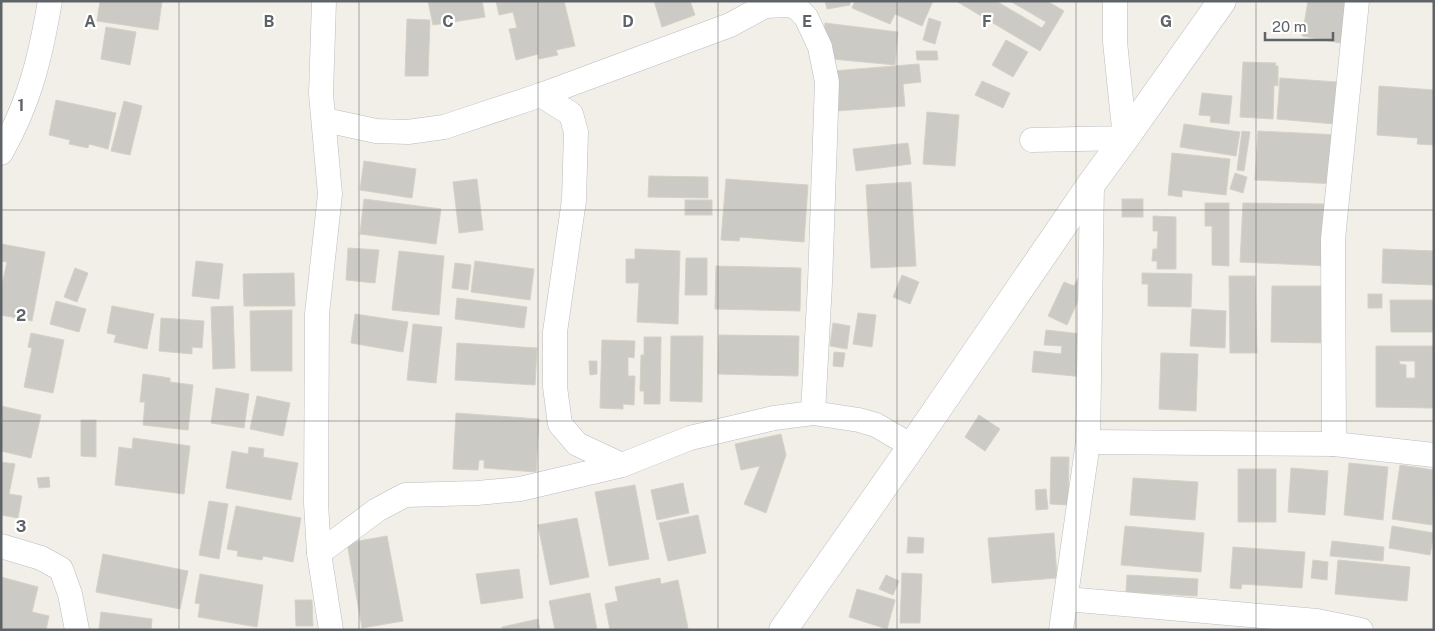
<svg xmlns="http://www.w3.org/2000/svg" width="1435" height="631" font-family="'Public Sans',sans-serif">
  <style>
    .building { fill: #cccac4; stroke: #d6d1c5; fill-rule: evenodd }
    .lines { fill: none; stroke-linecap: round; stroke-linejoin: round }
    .street-casing { stroke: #b9bdc1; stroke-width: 25 }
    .secondary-casing { stroke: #babec3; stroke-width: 29 }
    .street { stroke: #fff; stroke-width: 24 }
    .secondary { stroke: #fff; stroke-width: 28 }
    .grid { fill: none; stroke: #5e6368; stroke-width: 1; stroke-opacity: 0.55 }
    .grid-label { font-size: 16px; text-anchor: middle; font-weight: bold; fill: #5e6368; stroke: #fff; stroke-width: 4.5; stroke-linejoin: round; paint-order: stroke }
  </style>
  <rect width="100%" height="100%" fill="#f1efe7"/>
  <g class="building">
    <path d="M100,1h62l-4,29 -61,-9z"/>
    <path d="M428,1h54l3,16 -52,8z"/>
    <path d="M496,1h68l11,45 -19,4 2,5 -19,4 -1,-5 -22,6 -7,-31 8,-1 -4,-16 -14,3z"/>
    <path d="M654,1h36l5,14 -33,12z"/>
    <path d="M825,1h25v4l-23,4z"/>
    <path d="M855,1h78l-11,25 -27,-12 -5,10 -38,-16z"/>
    <path d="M956,1h40l46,27 4,-6 -36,-21h37l17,10 -24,40z"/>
    <path d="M1308,1h46l-8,43 -44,-8z"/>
    <path d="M929,18l12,4 -6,22 -12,-4z"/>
    <path d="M407,19l23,1 -2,56h-23z"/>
    <path d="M825,23l73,9 -3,33 -73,-7z"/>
    <path d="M106,27l30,5 -6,33 -29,-6z"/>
    <path d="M1006,40l22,12 -15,25 -21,-12z"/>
    <path d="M916,51h21l1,9h-21z"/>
    <path d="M1243,62l33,1 -1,3h3v20l-4,-1 -1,34 -33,-2z"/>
    <path d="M919,64l2,18 -18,2 2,22 -69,5 -3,-40z"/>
    <path d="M1280,78l57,4 -2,42 -58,-5z"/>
    <path d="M982,81l28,12 -7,15 -28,-13z"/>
    <path d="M1379,86l55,4v55l-17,-1 1,-6 -41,-3z"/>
    <path d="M1202,93l30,3 -3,28 -19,-2 1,-6 -12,-1z"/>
    <path d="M56,100l60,13 -8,36 -19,-5 -1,4 -19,-4 1,-4 -21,-5z"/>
    <path d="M124,101l18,5 -12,49 -19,-4z"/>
    <path d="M927,112l32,3 -4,51 -32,-2z"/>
    <path d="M1184,124l56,8 -4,24 -56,-9z"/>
    <path d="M1242,131l8,1 -6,39 -7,-1z"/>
    <path d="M1258,131l81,4 -2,49 -82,-4z"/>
    <path d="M908,143l3,21 -55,7 -3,-22z"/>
    <path d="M1172,153l58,6 -4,36 -44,-5v7l-14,-2z"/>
    <path d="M364,161l52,8 -4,29 -52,-8z"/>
    <path d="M1235,173l12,4 -4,16 -13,-4z"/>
    <path d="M649,176l59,1v21l-60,-1z"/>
    <path d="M477,179l6,51 -24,3 -6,-51z"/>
    <path d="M726,179l82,6 -4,57 -64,-5 -1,4 -18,-1z"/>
    <path d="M911,182l5,84 -45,2 -5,-83z"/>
    <path d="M364,199l77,10 -5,35 -76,-10z"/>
    <rect x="1122" y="199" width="21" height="18"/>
    <rect x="685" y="200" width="27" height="15"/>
    <path d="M1205,203h24v63l-17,-1v-39h-7z"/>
    <path d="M1243,203l85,1 1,62 -89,-4z"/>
    <path d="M1153,216l23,1v52h-19v-8h-5l1,-12h4l1,-18h-5z"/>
    <path d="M1,244l44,8 -13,69 -31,-6v-26l6,-27 -6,-1z"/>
    <path d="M348,248l31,2 -4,33 -29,-3z"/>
    <path d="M635,249l45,2 -2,73 -41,-2 2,-39h-13v-24h9z"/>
    <path d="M1383,249l51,2v34l-52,-2z"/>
    <path d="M399,251l45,5 -5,59 -47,-5z"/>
    <path d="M686,258h21v37h-22z"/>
    <path d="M196,261l27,3 -4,35 -27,-3z"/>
    <path d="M475,261l59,8 -4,31 -59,-8z"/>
    <path d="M455,263l16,2 -3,25 -16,-2z"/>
    <path d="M716,266l85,2 -1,43 -85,-2z"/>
    <path d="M75,268l13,5 -11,29 -13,-5z"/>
    <path d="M294,273l1,33h-51l-1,-32z"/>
    <path d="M1142,273l50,1 -1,33 -43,-1v-22h-6z"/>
    <path d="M902,275l17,7 -9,22 -17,-7z"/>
    <path d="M1229,276h26l2,77h-27z"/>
    <path d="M1078,278l9,3 -20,44 -19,-9 16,-34 10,4z"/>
    <path d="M1272,286h55v57l-56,-1z"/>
    <rect x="1368" y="294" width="14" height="14"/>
    <path d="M457,298l70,9 -3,21 -69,-9z"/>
    <path d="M1390,300h44v32h-43z"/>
    <path d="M56,301l30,8 -7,23 -29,-8z"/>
    <path d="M112,306l42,8 -7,35 -33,-7 2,-7 -9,-2z"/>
    <path d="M233,306l2,62 -22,1 -2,-62z"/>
    <path d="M1192,309l34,2 -1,37 -35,-2z"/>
    <path d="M292,310v61h-41l-1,-60z"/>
    <path d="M858,313l18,2 -4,32 -19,-3z"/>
    <path d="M355,314l53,8 -5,30 -52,-9z"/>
    <path d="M161,318l43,3 -2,27 -10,-1v7l-33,-3z"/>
    <path d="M833,323l17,3 -3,23 -17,-3z"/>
    <path d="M413,324l29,3 -6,56 -29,-3z"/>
    <path d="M1046,330l44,5 -5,42 -53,-5 2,-21 27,3 1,-8 -18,-1z"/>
    <path d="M31,333l33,7 -11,53 -29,-6 8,-39 -4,-1z"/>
    <path d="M719,335l80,1 -1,40 -80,-2z"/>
    <path d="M671,336h32l-1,66 -32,-1z"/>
    <path d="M644,337h17l-1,67h-16v-13h-4l1,-36h3z"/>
    <path d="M602,340l33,1 -1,17 -6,-1v19h7l-1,29 -11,-1v5l-23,-1z"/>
    <path d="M457,343l80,5 -2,37 -80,-5z"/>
    <path d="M1376,346h58l-1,62 -57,-1zM1399,361h16v17h-9v-13l-6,-1z"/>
    <path d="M834,352l11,1 -2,14 -10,-1z"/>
    <path d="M1161,353l37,1 -2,57 -37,-2z"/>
    <path d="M589,361h8v13l-7,1z"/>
    <path d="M143,374l27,4v4l23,3 -5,45 -45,-5 2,-23h-5z"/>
    <path d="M216,388l33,6 -5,34 -33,-5z"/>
    <path d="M257,396l33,7 -7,33 -33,-7z"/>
    <path d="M1,406l40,9 -10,43 -30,-7z"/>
    <path d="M456,413l83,6 -3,53 -52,-4v-8h-5l-1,10 -25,-1z"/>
    <path d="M979,415l21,14 -15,22 -20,-14z"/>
    <path d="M81,420h15v37l-15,-1z"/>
    <path d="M781,434l5,21 -20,58 -22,-9 16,-38 -19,4 -6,-26z"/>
    <path d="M133,438l57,8 -6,48 -69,-9 4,-38 13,2z"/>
    <path d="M249,447l15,2 -1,8 35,6 -7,37 -65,-12 6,-37 16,3z"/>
    <path d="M1051,457h18l-1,48 -18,-1z"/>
    <path d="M1,462l14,2 -6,30 13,2 -4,22 -17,-3z"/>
    <path d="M1349,463l39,4 -5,53 -39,-5z"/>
    <path d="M1400,465l34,5 -2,55 -40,-6z"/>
    <path d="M1291,468l37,3 -3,44 -37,-3z"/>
    <rect x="1238" y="469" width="38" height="53"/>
    <path d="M49,477l1,10 -11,1 -2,-10z"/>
    <path d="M1133,478l65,4 -3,38 -65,-5z"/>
    <path d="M683,483l6,30 -32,7 -6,-30z"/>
    <path d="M635,485l14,74 -40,7 -14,-74z"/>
    <path d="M1046,489l2,20 -12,1 -1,-20z"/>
    <path d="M209,501l19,3 -9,55 -20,-4z"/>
    <path d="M236,506l65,12 -8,44 -30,-6 -1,4 -25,-4 1,-5 -11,-2z"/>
    <path d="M698,515l8,38 -38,8 -9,-38z"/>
    <path d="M577,518l12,59 -39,8 -12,-60z"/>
    <path d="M1125,526l79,7 -3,39 -80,-7z"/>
    <path d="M1392,526l42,7 -4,22 -41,-7z"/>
    <path d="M1054,533l3,45 -65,5 -4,-45z"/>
    <path d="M387,536l16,85 -41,7 -15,-85z"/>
    <path d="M908,537l16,1 -1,15h-16z"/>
    <path d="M1332,541l52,6 -1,14 -53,-5z"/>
    <path d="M1233,547l72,5 -3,36 -60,-4 -1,5 -11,-1z"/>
    <path d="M103,554l85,17 -8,38 -84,-17z"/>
    <path d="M1313,560l15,2 -1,18 -16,-2z"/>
    <path d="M1338,560l72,7 -3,34 -72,-7z"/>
    <path d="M519,569l4,29 -42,6 -5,-30z"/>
    <path d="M902,573l20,1 -2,49h-20z"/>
    <path d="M200,574l63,11 -6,42 -59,-10 2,-13 -5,-1z"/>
    <path d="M886,575l13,6 -6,14 -14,-6z"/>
    <path d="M1127,575l71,4 -1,17 -71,-4z"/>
    <path d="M1,577l37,10 -6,25 17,4 -3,14h-45z"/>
    <path d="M660,578l1,6 17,-4 10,48 -8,2h-70l-5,-26 13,-3 -3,-14z"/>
    <path d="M857,589l38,11 -8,29 -38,-12z"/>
    <path d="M590,593l7,37h-42l-6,-29z"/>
    <path d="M295,600h17l1,26h-17z"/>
    <path d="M101,612l51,7 -1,11h-52z"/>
    <path d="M538,619l2,11h-38v-3z"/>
  </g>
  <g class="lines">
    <defs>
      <g id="street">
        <path d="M324,1l-3,93 9,100 -13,120 -1,189 3,50 12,77"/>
        <path d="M541,95l30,19 5,18 -2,68 -19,132v55l5,37 17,20 45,21"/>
        <path d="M325,120l51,11 32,1 36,-5 97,-32 189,-70 35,-19 25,-1 7,3 9,9 14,30 7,35 -7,201 -7,130"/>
        <path d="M1032,140l93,-2 -10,-96v-41"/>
        <path d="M1,153c29,-52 39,-94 49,-152"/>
        <path d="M1088,442l246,2 100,11"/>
        <path d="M1334,444l-1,-205 24,-238"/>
        <path d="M1,546l40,12 20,11 9,25 7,36"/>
        <path d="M319,553l58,-43 28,-15 72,-2 43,-4 102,-24 68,-27 84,-20 39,-5 46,7 17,5 36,21"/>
        <path d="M1066,599l251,22 44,9"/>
        <path d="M1061,630l27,-188 4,-259"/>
      </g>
      <path id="secondary" d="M783,630l129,-184 180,-263 33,-45 97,-137"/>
    </defs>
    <use href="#street" class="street-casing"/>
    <use href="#secondary" class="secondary-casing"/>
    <use href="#street" class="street"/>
    <use href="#secondary" class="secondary"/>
  </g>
  <path class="grid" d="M179,1v629M359,1v629M538,1v629M718,1v629M897,1v629M1076,1v629M1256,1v629M1,210h1433M1,421h1433"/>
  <g class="grid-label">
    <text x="90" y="27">A</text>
    <text x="269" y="27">B</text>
    <text x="448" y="27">C</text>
    <text x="628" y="27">D</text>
    <text x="807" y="27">E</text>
    <text x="987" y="27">F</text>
    <text x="1166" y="27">G</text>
    <text x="21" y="111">1</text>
    <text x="21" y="321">2</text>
    <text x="21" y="532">3</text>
  </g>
  <rect width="1435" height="631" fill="none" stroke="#5e6368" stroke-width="5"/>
  <path d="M1265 32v8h68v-8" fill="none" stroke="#5e6368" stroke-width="2.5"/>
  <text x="1272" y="32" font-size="15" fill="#5e6368" stroke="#ffffff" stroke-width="4" paint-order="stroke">20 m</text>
</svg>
